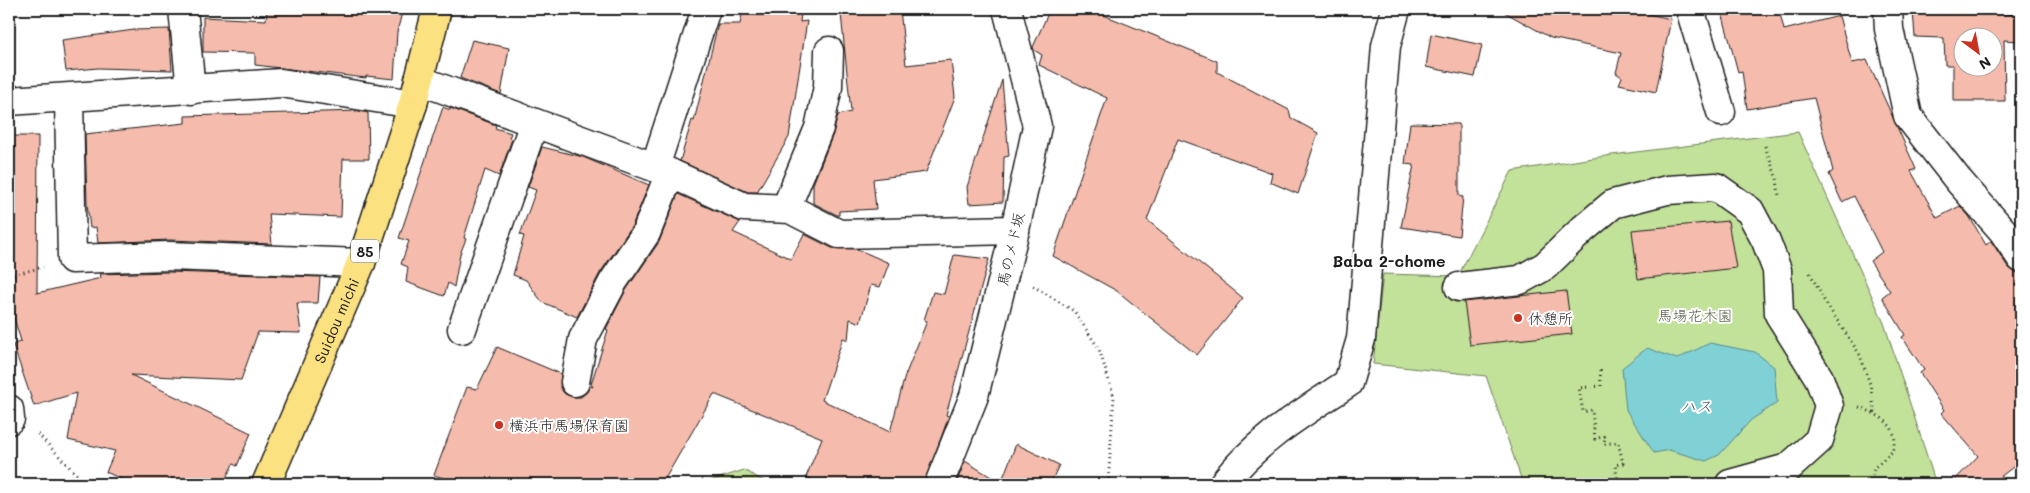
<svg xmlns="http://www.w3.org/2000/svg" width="2030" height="493" font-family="Mali,'Klee One',sans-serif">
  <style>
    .green { fill: #c2e199; stroke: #6f7e5a }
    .water { fill: #80d1d6; stroke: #58898c }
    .building { fill: #f5bbac; stroke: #1c1c1c; fill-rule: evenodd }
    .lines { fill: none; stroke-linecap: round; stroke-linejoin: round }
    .minor-casing { stroke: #1c1c1c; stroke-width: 31 }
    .major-casing { stroke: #1c1c1c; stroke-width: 31 }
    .path { stroke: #1c1c1c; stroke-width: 3; stroke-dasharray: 1 4; stroke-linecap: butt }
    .minor { stroke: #fff; stroke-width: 28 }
    .major { stroke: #fbe180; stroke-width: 28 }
    .poi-dot { fill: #c8321e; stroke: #fff; stroke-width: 2 }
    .labels { text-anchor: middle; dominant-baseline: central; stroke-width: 4; stroke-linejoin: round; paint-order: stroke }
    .shield { fill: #fff; stroke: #606060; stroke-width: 1 }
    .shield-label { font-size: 14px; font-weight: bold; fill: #1c1c1c }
    .street-label { font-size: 15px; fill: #1c1c1c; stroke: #fff }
    .park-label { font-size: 15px; fill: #566148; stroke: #fff }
    .poi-label { font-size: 15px; fill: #1c1c1c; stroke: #fff; text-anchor: start }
    .neighbourhood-label { font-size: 16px; font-weight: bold; fill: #1c1c1c; stroke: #fff }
    .water-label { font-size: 16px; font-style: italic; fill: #3f5b5d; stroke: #fff }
  </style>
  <rect width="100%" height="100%" fill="#fff"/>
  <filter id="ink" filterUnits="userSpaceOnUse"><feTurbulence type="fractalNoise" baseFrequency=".02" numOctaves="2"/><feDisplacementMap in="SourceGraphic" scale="10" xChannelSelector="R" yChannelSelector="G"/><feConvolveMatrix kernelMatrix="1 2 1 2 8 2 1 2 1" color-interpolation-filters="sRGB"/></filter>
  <g filter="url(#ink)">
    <g class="green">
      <path d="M1798,132l86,191 52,161h-413l-37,-108 -113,-12 10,-90 75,2 54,-105 100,-16z"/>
      <path d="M744,470l25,14h-68z"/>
    </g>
    <path class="water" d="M1710,343l45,9 19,15 3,36 -26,17 -32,35 -13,6 -37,-11 -15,3 -28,-43 -4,-42 25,-20 30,11z"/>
    <g class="building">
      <path d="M267,9h136l-6,23 -3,47 -28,-3v2l-111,-13v-12l-52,-1v-35l63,3z"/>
      <path d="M873,9h27l6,56 45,-5 4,37 -29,75 -53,7 3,30 -37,2v4h-2l-24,-12v-19l20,-50 5,-19 13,-3 -10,-98z"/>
      <path d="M1050,9h39l128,52v11l72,38 2,8 27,15 -20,61 -28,-12 2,-9 -94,-34 -31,81 96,78 -46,57 -80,-64 -64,-35 54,-158 -68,-33 3,-10 -8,-5 -1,-3z"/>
      <path d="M1499,9h127l45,10 -15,73 -37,-8 3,-7 -6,-4 5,-20 -70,-15z"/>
      <path d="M1721,9h58l5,21 55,-14 13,47 15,-3 49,109 -5,2 26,47 23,-12 9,10 17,29 5,-4 17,26 6,5 7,2v187l-30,23h-40l27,-28 -37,-43 3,-3 -24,-37 4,-3 -22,-33 3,-2 -23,-38 8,-6 -20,-30 12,-9 -28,-56 -12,6 -13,-28 4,-3 -19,-73 -67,11 -5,-38 -4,1z"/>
      <path d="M743,10l15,5 43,-1 -1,8 7,-1 -18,116 -32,55h-9l-68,-31 12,-41 2,1 24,-97h22z"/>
      <path d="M1913,11l59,2 30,-2v3l18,1 -1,26 -15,-1 1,61h-52v-36h-8l-1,-27 -29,-1zM1962,38h30v30h-30z"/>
      <path d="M169,29l3,41 -74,-2 -32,3 -4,-31 72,-10z"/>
      <path d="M1431,34l51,11 -7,32 -49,-10z"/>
      <path d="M472,40l37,8 -8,46 -41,-16z"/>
      <path d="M1002,80l7,76 -5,1 -1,45 -34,2 -2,-17z"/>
      <path d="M443,107l7,3v-2l46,17 -1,3 16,5 -2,5 3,1 -13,37 -14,-6 -21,68 2,1 -6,15 -6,33 -6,-4 -4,13 -38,-14 2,-15 -7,-3 8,-23 -10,-3z"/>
      <path d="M359,111l9,2 1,46h-26l-2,58 -72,-3 3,30 -102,-4 -72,3 -2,-16 -6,1 -3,-24 -2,-70 100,-11v-7z"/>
      <path d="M1410,123l49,1v72l4,1 -4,39 -58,-9 13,-62 -9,-1z"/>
      <path d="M9,136h29l-1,157 64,-15 -1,-4 69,-2 151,5 -2,26h-21l4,30 -43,-1 -17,48 -110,-5 120,58 -14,33 -4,-2 -10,20h-91l-26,-12 9,-21 -47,-11 8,-47 -42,13 -21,-61 8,-4 -12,-39z"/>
      <path d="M542,147l41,10 66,28 -17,41 -32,47 -23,44 -35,-15 -16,-22 -13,-5 11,-39 -4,-1 16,-45 -8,-3z"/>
      <path d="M678,194l62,28 -7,10 58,27 13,-25 28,14 25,1 32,14 -9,24 -9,-2 -11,38 -10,-4 -2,21 -5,-2 -21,62 68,32 15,-56 22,-55 -3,-1 9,-28 11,2 10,-39 35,4 -43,156 3,1 -25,68h-101l-17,-7 16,-39 -108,-44 -52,90h-199l-29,-9 33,-88 10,2 20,-42 64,27 -1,14 5,6 7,3h9l6,-5 3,-6 3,1 -2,-3 17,-54 -2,-1 20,-39 33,-48z"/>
      <path d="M1728,221l8,47 -98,11 -6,-49z"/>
      <path d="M1566,291l6,43 -102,11 -6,-43z"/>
      <path d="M1016,444l43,21 -9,19h-94l9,-23 36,22z"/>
    </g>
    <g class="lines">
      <defs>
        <g id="minor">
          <path d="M183,9l8,81"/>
          <path d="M1690,9l31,103"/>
          <path d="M1888,9l1,20 19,87 50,64 45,51 18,27"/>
          <path d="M419,80l251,93 74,34 46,2 49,25 176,-4"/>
          <path d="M69,99l3,160 97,-3 192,7"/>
          <path d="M9,101l272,-18 132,21"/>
          <path d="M655,167l51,-158"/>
          <path d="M786,208l33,-80 9,-41 1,-36"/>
          <path d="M1459,287l61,-7 25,-14 38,-37 30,-25 54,-14 49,-3 34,24 16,30 11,29 2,44 40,64 10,28 -10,34 -31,28 -58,16"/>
          <path d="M462,329l72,-206"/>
          <path d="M575,382l8,-43 30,-57 33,-49 24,-60"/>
          <path d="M9,409l1,10 -1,1"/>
          <path d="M939,484l35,-88 41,-166 22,-104 -30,-117"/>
          <path d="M1223,484c33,-44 80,-71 125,-101l13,-44 25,-293 10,-37"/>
        </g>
        <g id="major">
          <path id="s1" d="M266,484l95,-221 52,-159 24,-95"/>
        </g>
      </defs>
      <use href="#minor" class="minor-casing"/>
      <use href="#major" class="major-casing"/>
      <g class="path">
        <path d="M1765,146l12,33 2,17"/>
        <path d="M1810,273l15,29 35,53 10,29 5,29"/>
        <path d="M9,276l34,-9"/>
        <path d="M1033,286l41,25 25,38 15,48 -6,87"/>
        <path d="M1600,370l1,16 -22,2 4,24 9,-2 3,29 10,-3 -1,8 14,-2 5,21 -8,2 3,17 15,-1v3"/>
        <path d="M1859,407c13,5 32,13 35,28 2,4 -1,12 -1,16l-19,17 -3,16"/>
        <path d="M38,434l40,42 16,8"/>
      </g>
      <use href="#minor" class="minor"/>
      <use href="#major" class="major"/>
    </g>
  </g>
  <g class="poi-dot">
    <circle cx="1518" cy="318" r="5"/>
    <circle cx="499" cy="425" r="5"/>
  </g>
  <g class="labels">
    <rect class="shield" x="351" y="239.5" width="28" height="23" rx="4"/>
    <g class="shield-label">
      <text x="365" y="251">85</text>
    </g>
    <g class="street-label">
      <text transform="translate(1010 249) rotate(-77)">馬のメド坂</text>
      <text stroke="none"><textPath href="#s1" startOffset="178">Suidou michi</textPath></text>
    </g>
    <g class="park-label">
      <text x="1695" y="315">馬場花木園</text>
    </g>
    <g class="poi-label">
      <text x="1528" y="318">休憩所</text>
      <text x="509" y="425">横浜市馬場保育園</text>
    </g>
    <g class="neighbourhood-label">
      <text x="1389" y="260">Baba 2-chome</text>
    </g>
    <g class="water-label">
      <text x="1696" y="405">ハス</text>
    </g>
  </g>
  <rect width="2030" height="493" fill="none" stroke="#fff" stroke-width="30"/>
  <rect x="15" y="15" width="2000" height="463" fill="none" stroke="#1c1c1c" stroke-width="2" filter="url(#ink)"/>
  <g transform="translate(1978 52) rotate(148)"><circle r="24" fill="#ffffff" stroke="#a4a4a4"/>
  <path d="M0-4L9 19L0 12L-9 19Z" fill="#c8321e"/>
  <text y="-8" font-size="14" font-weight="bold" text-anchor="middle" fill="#1c1c1c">N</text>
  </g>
</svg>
